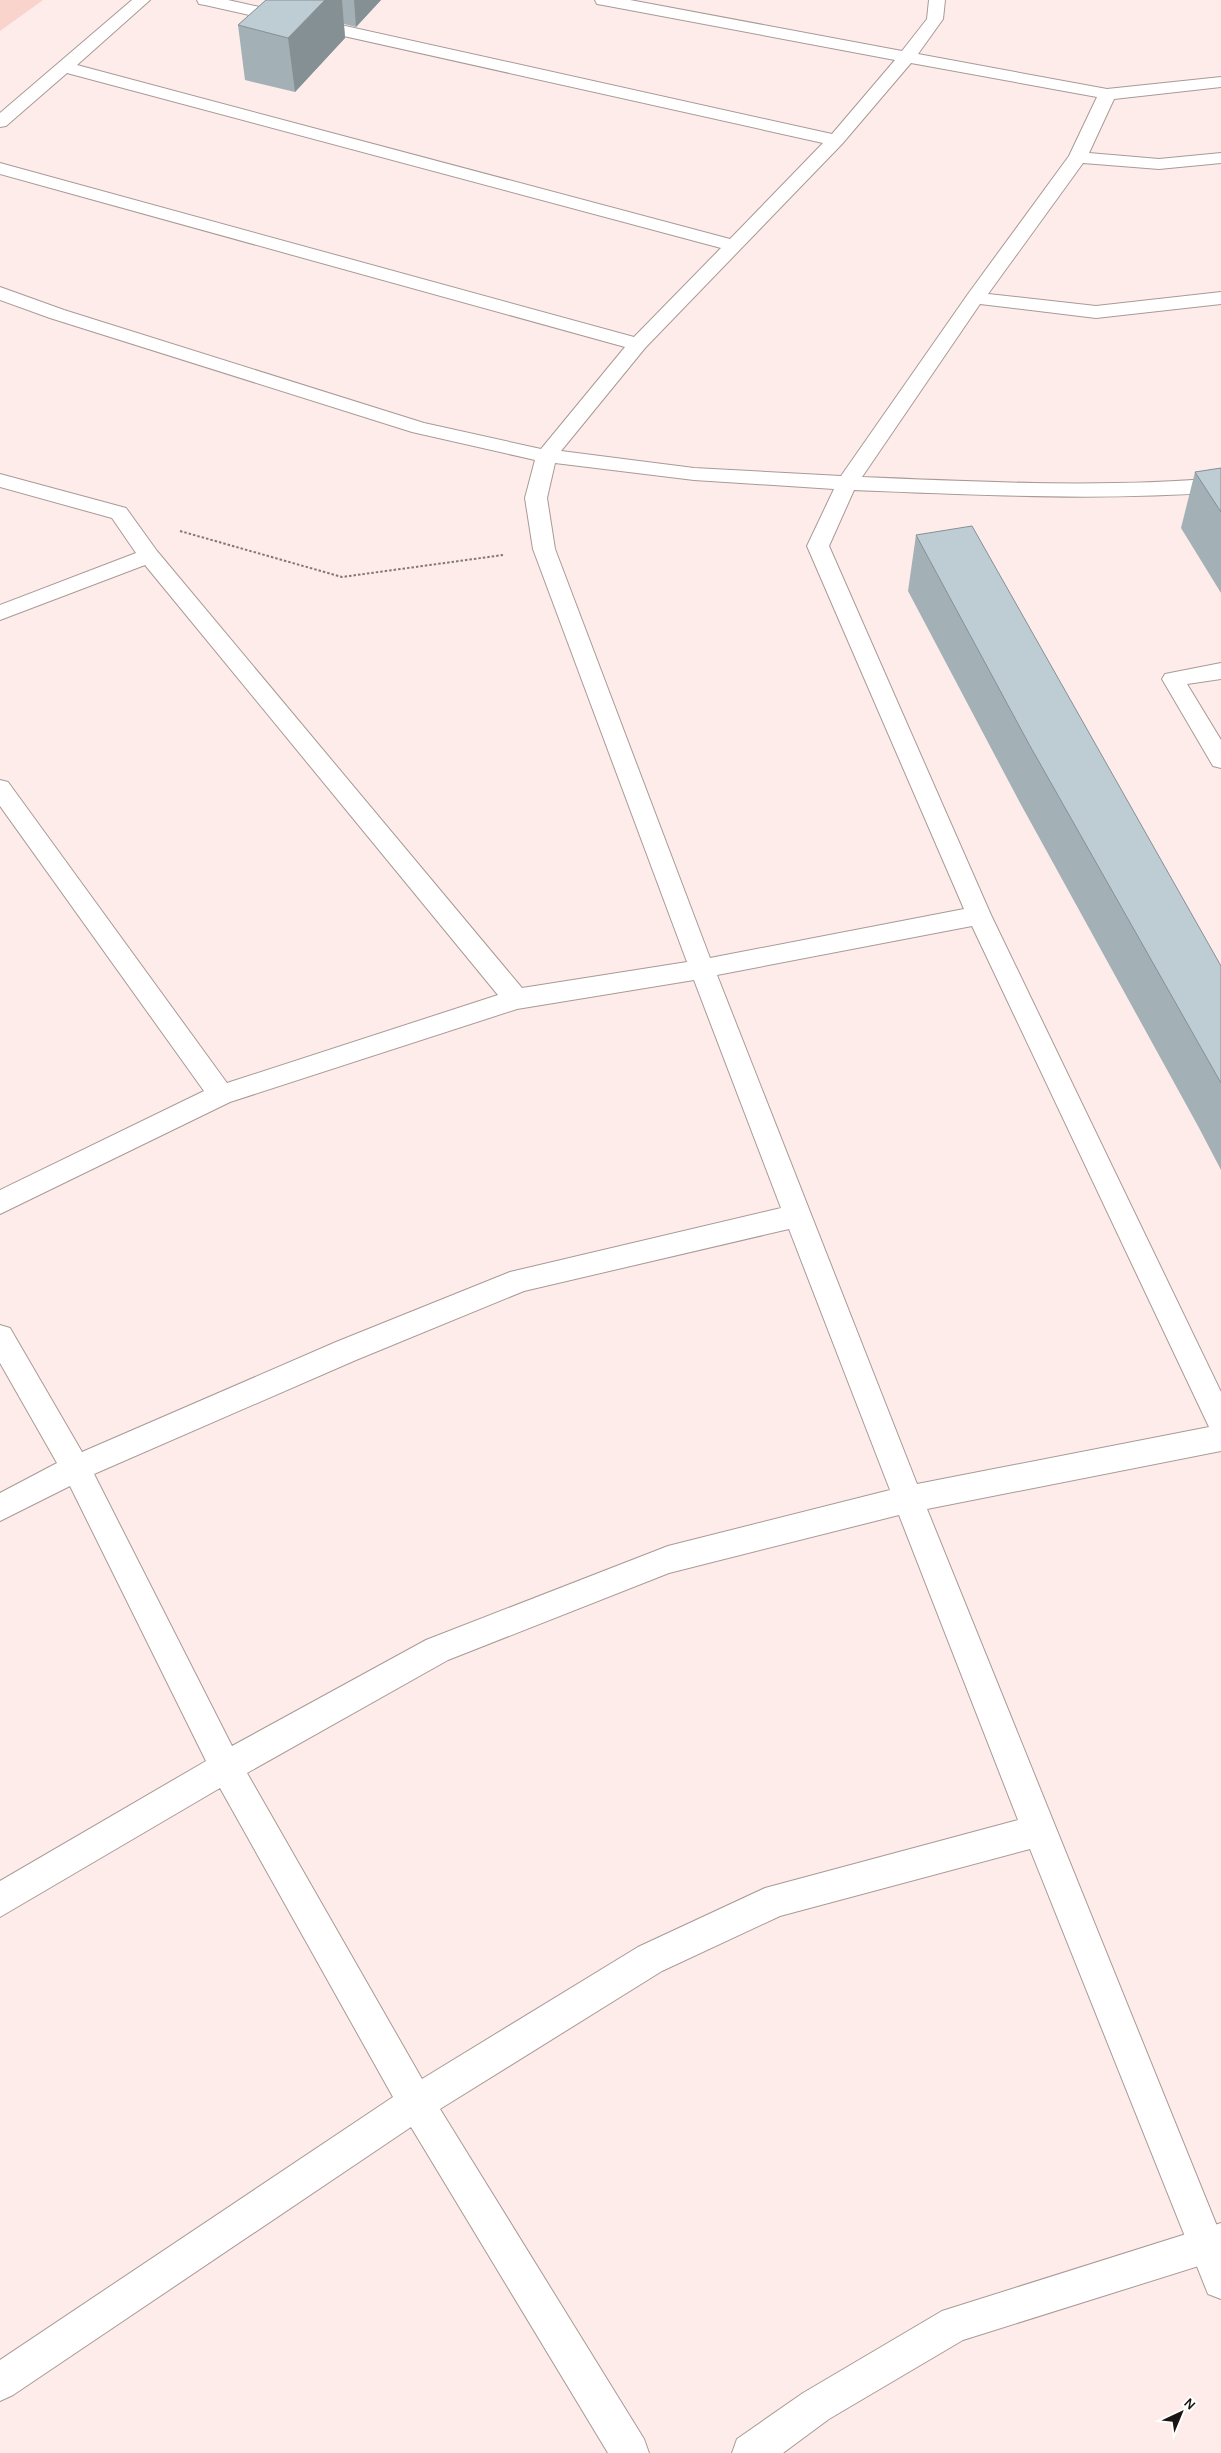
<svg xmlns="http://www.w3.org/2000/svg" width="1221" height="2453" font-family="Karla,sans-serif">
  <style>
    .green { fill: #f8d4cd }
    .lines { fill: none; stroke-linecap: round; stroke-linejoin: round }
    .lane-casing { stroke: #a99a97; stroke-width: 2 }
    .street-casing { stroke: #a99a97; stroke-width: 2 }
    .secondary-casing { stroke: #a99a97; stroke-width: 2 }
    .path { stroke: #827876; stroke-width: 2; stroke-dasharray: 2.5 2; stroke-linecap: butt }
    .lane { fill: #fff; fill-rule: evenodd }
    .street { fill: #fff; fill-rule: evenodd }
    .secondary { fill: #fff; fill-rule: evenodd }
    .wall { fill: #a3b0b6 }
    .shaded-wall { fill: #859094 }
    .building { fill: #becdd4; stroke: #859094 }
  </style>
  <rect width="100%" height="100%" fill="#fdecea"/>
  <path class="green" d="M0,0h43l-43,31z"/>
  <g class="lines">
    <defs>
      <path id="lane" d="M1221,663v16l-34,5 34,56v28l-8,-2 -51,-87 3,-5z"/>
      <path id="street" d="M132,0h18l-73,65 653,174 93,-96 -618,-138 -6,-1 -2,-4h31l604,134 63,-74 -292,-55 -6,-1 -2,-4h35l272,51 25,-32 2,-19h16l-2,19 -25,35 189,35 114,-12v10l-107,12 -25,54 70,6 62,-6v10l-62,6 -76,-6 -95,131 108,12 125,-14v12l-125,14 -116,-14 -118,173c119,5 240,11 359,1v14c-122,9 -244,3 -367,-2l-25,56 162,369 230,477v59l-294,58 294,727v63l-13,-5 -178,-445 -250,67 -118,55 -222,138 204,330 5,14h-41l-197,-326 -398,268 -13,6v-41l393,-263 -173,-309 -220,129v-36l206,-120 -136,-275 -70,35v-28l57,-30 -57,-100v-38l10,3 72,124 254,-110 174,-70 271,-64 -87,-228 -177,29 -287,93 -230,112v-24l204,-99 -204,-285v-26l8,2 219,301 271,-88 -353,-430 -145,55v-15l136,-52 -24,-35 -112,-31v-13l126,34 31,43 365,437 165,-26 -154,-413 -8,-51 10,-38 -123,-28 -362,-114 -50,-18v-13l64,23 360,113 117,26 84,-102 -625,-173v-11l634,174 87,-89 -654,-175 -61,53 -6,1v-14zM911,63l186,34 -28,59 -101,138 -127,182 -147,-8 -133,-17 84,-103 197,-204zM555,463l139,17 140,9 -27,57 157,363 -254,49 -155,-409 -8,-51zM972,926l237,501 -292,57 -200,-509zM789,1229l101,261 -222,56 -242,94 -194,106 -138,-272 262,-114 168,-69zM899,1515l119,305 -253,68 -127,59 -216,132 -175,-306 201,-113 221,-87z"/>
      <path id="secondary" d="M1221,2223v36l-258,81 -134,79 -46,34h-51l5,-14 66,-46 139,-82z"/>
    </defs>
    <use href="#lane" class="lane-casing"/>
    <use href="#street" class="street-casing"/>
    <use href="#secondary" class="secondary-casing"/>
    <path class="path" d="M180,531l162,46 161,-22"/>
    <use href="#lane" class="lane"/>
    <use href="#street" class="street"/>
    <use href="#secondary" class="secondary"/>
  </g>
  <g class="wall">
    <path d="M266,0h115l-25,27 -12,-3 1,14 -50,54 -50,-12 -7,-55z"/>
    <path d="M1221,468v125l-40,-65 14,-56z"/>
    <path d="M916,535l305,431v204l-23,-44 -179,-325 -111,-210z"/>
  </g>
  <g class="shaded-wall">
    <path d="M325,0h17l3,38 -50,54 -7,-54z"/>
    <path d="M354,0h27l-25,27z"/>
  </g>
  <g class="building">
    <path d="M266,0h59l-37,38 -50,-13z"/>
    <path d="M1221,468v44l-26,-40z"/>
    <path d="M972,526l249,440v117l-191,-337 -114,-211z"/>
  </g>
  <g transform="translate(1181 2413) rotate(44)" stroke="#ffffff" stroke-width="4" paint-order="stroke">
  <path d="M0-4L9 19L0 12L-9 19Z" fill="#1a1514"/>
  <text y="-8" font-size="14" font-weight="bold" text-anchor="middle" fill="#1a1514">N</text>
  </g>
</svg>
